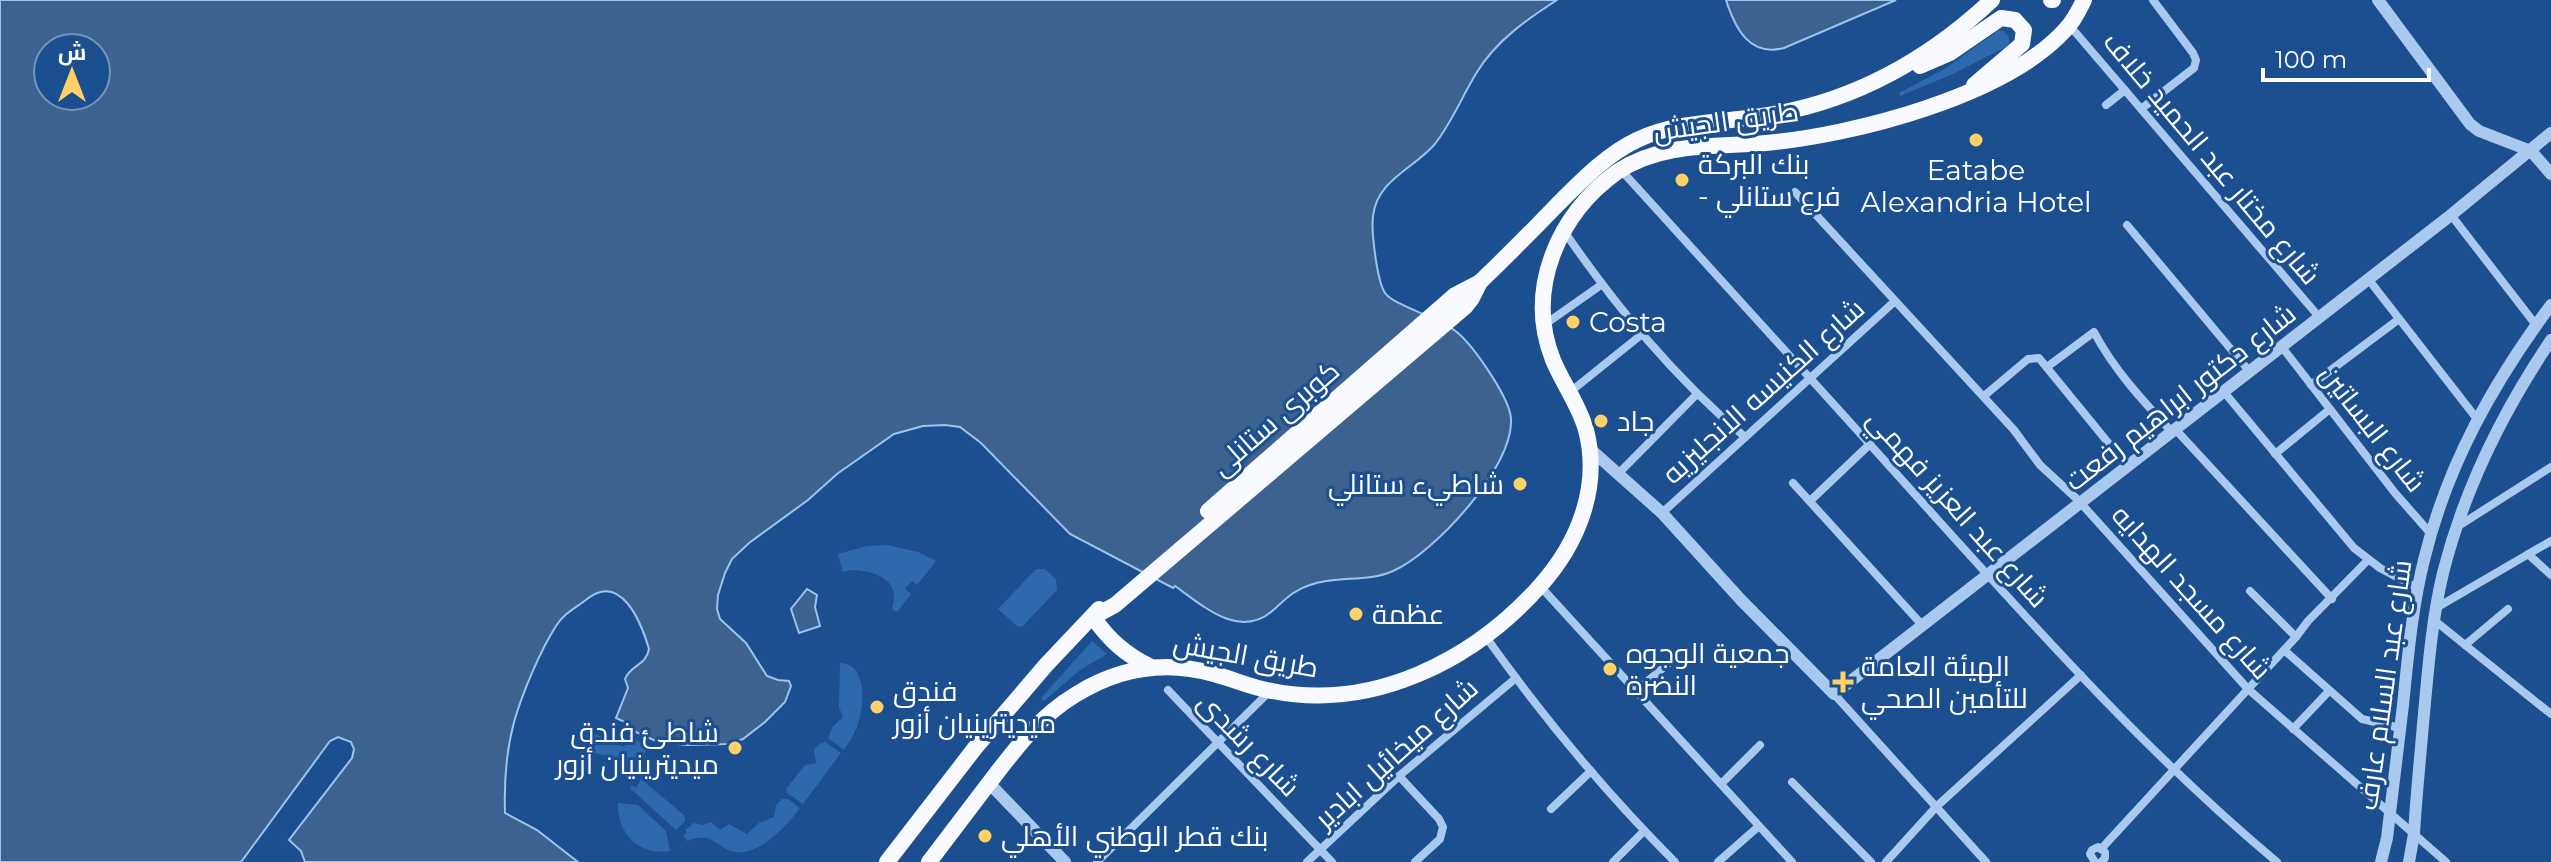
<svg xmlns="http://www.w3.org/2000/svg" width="2551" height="862" font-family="Montserrat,Cairo,sans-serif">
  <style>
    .green { fill: #2e69ad }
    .water { fill: #3c6290; stroke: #9cc4f0; stroke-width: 2; fill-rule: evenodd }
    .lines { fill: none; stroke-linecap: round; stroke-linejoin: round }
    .minor { stroke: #a9c9ee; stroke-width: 8 }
    .tertiary { stroke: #a9c9ee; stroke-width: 12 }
    .trunk { stroke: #f8faff; stroke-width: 16 }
    .poi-dot { fill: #ffd166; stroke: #1b4f8f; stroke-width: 3 }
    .labels { text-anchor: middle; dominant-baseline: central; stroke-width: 6; stroke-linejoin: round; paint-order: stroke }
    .street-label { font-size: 28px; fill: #fff; stroke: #1b4f8f }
    .poi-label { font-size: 28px; fill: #fff; stroke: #1b4f8f; text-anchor: start }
  </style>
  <rect width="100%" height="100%" fill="#1b4f8f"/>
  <g class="green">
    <path d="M1999,30l6,2 4,5v6l-5,5 -51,26 -53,22 -1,-3 47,-25z"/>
    <path d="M888,545l30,7 18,9 -19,24 -5,-4 -7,8 6,5 -14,18 -5,-3c0,-4 2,-7 2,-12 1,-22 -34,-31 -51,-25l-5,-18 29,-8z"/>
    <path d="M1036,569h9l11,10 1,11 -35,37 -5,-1 -19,-17z"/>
    <path d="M1092,641l15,13 -27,16 -36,31 -3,-3z"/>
    <path d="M840,663c28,0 25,45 17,64 -3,8 -8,15 -13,23l-16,-12 5,-12 10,-9 -4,-10z"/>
    <path d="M588,731l36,16 4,-10 20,8 -12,29 -15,-7 -11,-10 -28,-8z"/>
    <path d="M825,742l16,11 -38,51 -16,-11 -1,-4 19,-24 11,-2 -2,-13 5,-6z"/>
    <path d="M641,779l44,37v5l-9,9 -46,-42 2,-3 4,3z"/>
    <path d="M782,799h6l12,9c-13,18 -46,54 -72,42 -16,-10 -21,-17 -41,-9l-4,-5 4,-4 -2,-2 9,-7 8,2 9,-3 9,8 9,-6 18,10 12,-11 15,-6 2,-12z"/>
    <path d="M618,803l20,2 28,26 4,20c-32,5 -53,-18 -52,-48z"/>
  </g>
  <g class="water">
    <path d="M0,0h1557c-31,20 -61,41 -80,72 -15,24 -25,51 -43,73 -21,24 -57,35 -61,71 -2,15 4,65 12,77 9,13 55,24 73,40 16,14 52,65 53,86 3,48 -77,134 -118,152 -27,12 -56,4 -83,14 -17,5 -26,16 -39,27 -33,27 -69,-7 -96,-26l-2,2 -103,-54 -89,-91 -21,-16 -15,-2 -22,1 -29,8 -57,40 -29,26 -59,43 -17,16 -7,14 -7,22 -1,14 3,10 26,24 21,33 11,4 11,1 2,5 -6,16 -20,20 -22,17 -16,5 -40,1 -29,-3 -31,-14 2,-4 -13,-6 12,-30 -3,-9c5,-14 21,-13 24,-30 -8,-27 -28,-77 -62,-50 -11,9 -23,14 -31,27 -16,25 -34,68 -42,96 -8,30 -10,60 -9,91l32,17 41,32h-273l-4,-11 -12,-11 63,-82 2,-9 -3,-7 -13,-5 -8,4 -89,121h-241zM48,48h48v48h-48z"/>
    <path d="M1726,0h170l-112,48c-35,9 -49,-20 -58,-48z"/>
    <path d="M807,589l10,6 -2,12 5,19 -21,7 -8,-24z"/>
  </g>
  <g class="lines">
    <g class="minor">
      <path d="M2070,26l250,292"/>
      <path d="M2106,105l19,-15"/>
      <path d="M2141,109l53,-41 2,-8 -3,-7 -40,-53"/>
      <path d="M1621,170c102,113 206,226 308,340 111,123 221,246 348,352"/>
      <path d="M1795,192l219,238 26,35 38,35 170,189 198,173"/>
      <path d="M2451,215l85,110"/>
      <path d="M2127,225l123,147"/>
      <path d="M1564,231c53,77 110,146 181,206"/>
      <path d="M2369,280l108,139"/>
      <path d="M1544,325l57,-40"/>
      <path d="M2282,347l113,146 36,41"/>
      <path d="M2047,367l47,-35c20,38 49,69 78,100"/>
      <path d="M2311,385l88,-66"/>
      <path d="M1570,392l71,-57"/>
      <path d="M2224,392l130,156 26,20 37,20"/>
      <path d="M1984,396l44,-37 11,-1 89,109"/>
      <path d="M2176,430l156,169"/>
      <path d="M2275,454l55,-45"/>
      <path d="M1619,473l78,-79"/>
      <path d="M1793,483l130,143"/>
      <path d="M1810,501l60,-57"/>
      <path d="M1662,513l233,-212"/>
      <path d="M2457,527l94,-60"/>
      <path d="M2528,554l23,21"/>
      <path d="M1540,586l252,276"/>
      <path d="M2250,591l46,46"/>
      <path d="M2436,608l115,-67"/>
      <path d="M2434,620l117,94"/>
      <path d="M1486,637c57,80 120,156 189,225"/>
      <path d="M2465,645l43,-36"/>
      <path d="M2284,650l78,69 38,9"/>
      <path d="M1168,690l164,172"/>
      <path d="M1636,691l40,-34"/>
      <path d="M1834,694l152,168"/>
      <path d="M2293,729l36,-38"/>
      <path d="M1399,776l40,43 4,8 -3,12 -25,23"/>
      <path d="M1792,782l79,80"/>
      <path d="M1721,784l39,-39"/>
      <path d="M1551,809l40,-38"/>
      <path d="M2102,848l194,-211 12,-16 60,-61"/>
      <path d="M1097,862l172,-170"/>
      <path d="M1307,862l92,-86 117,-98"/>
      <path d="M1613,862l31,-31"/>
      <path d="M1718,862l41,-36"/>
      <path d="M1886,862l50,-55 145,-132"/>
      <path d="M2095,862l-5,-8 2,-4 6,-3 7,5v6l-4,4"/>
    </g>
    <g class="tertiary">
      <path d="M2378,0l92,124 9,7 52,20 20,23"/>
      <path d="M1589,448l73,65 79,87 93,94 617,-479 100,-82"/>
      <path d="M989,783l76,79"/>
      <path d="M2381,862l6,-24c5,-44 11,-88 16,-133 5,-49 9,-97 21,-145 23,-95 69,-177 127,-255"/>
      <path d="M2409,862l5,-28c2,-36 6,-73 9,-110 5,-51 8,-101 20,-151 21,-83 60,-162 108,-233"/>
    </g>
    <g class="trunk">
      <path d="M2051,0h2"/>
      <path d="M1920,66l30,-13 51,-35 14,2 9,10 -2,14 -48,41"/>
      <path d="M1208,511l247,-216 25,-13"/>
      <path d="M1093,617l22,-12 350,-298 7,-9 8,-16c26,-25 52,-51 77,-77 24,-24 50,-51 80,-65 40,-19 83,-17 125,-24 89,-13 166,-56 230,-116"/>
      <path d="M1093,617c16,23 33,38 58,50"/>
      <path d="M887,862l88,-114 71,-83 53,-56"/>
      <path d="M929,862c19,-25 38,-50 57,-75 27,-35 51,-69 89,-92 43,-27 90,-35 139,-21 19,5 38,14 58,17 101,20 200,-30 267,-104 39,-43 62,-100 47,-157 -7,-25 -23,-46 -33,-70 -28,-70 5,-146 64,-188 44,-30 99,-25 149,-29 88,-8 240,-47 300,-114 8,-8 13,-19 18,-29"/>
    </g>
  </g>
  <g class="poi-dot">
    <circle cx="1976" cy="140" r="8"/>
    <circle cx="1682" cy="180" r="8"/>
    <circle cx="1573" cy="322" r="8"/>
    <circle cx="1601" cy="421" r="8"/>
    <circle cx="1520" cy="484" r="8"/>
    <circle cx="1356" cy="614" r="8"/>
    <circle cx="1610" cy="669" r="8"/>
    <path d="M1839 670h8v8h8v8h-8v8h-8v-8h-8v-8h8z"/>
    <circle cx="877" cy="707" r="8"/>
    <circle cx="735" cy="748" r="8"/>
    <circle cx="985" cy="836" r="8"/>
  </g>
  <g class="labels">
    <g class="street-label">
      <text transform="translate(1726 121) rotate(-8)">طريق الجيش</text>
      <text transform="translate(2212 158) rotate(50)">شارع مختار عبد الحميد خلاف</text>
      <text transform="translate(1763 391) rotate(-42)">شارع الكنيسه الانجليزيه</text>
      <text transform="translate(2180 397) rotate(-38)">شارع دكتور ابراهيم رفعت</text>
      <text transform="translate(1275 418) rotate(-41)">كوبرى ستانلى</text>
      <text transform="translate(2373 428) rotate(52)">شارع البساتين</text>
      <text transform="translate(1958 508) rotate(48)">شارع عبد العزيز فهمي</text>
      <text transform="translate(2192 592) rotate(48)">شارع مسجد الهدايه</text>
      <text transform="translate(1246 655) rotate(10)">طريق الجيش</text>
      <text transform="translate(2384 685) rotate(-82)">شارع عبد السلام عارف</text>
      <text transform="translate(1249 744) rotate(46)">شارع رشدى</text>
      <text transform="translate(1396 753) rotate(-42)">شارع ميخائيل ابادير</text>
    </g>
    <g class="poi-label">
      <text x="1698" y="164">بنك البركة<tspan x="1698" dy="32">- فرع ستانلي</tspan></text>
      <text x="1976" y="170" text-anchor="middle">Eatabe<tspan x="1976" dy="32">Alexandria Hotel</tspan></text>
      <text x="1589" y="322">Costa</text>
      <text x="1617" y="421">جاد</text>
      <text x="1504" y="484" text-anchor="end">شاطيء ستانلي</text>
      <text x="1372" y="614">عظمة</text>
      <text x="1626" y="653">جمعية الوجوه<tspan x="1626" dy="32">النضرة</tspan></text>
      <text x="1861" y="666">الهيئة العامة<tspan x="1861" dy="32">للتأمين الصحي</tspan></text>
      <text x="893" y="691">فندق<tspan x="893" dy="32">ميديترينيان أزور</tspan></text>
      <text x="719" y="732" text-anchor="end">شاطئ فندق<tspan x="719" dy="32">ميديترينيان أزور</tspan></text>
      <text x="1001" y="836">بنك قطر الوطني الأهلي</text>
    </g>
  </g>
  <g transform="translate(72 72)"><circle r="38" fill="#1b4f8f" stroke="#7695bc" stroke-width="2"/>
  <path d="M0-6L14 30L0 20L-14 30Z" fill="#ffd166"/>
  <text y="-12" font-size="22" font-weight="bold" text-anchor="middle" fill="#ffffff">ش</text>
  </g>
  <path d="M2263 68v12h166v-12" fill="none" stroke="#ffffff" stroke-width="4"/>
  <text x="2275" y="68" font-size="24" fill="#ffffff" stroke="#1b4f8f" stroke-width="6" paint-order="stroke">100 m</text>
</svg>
